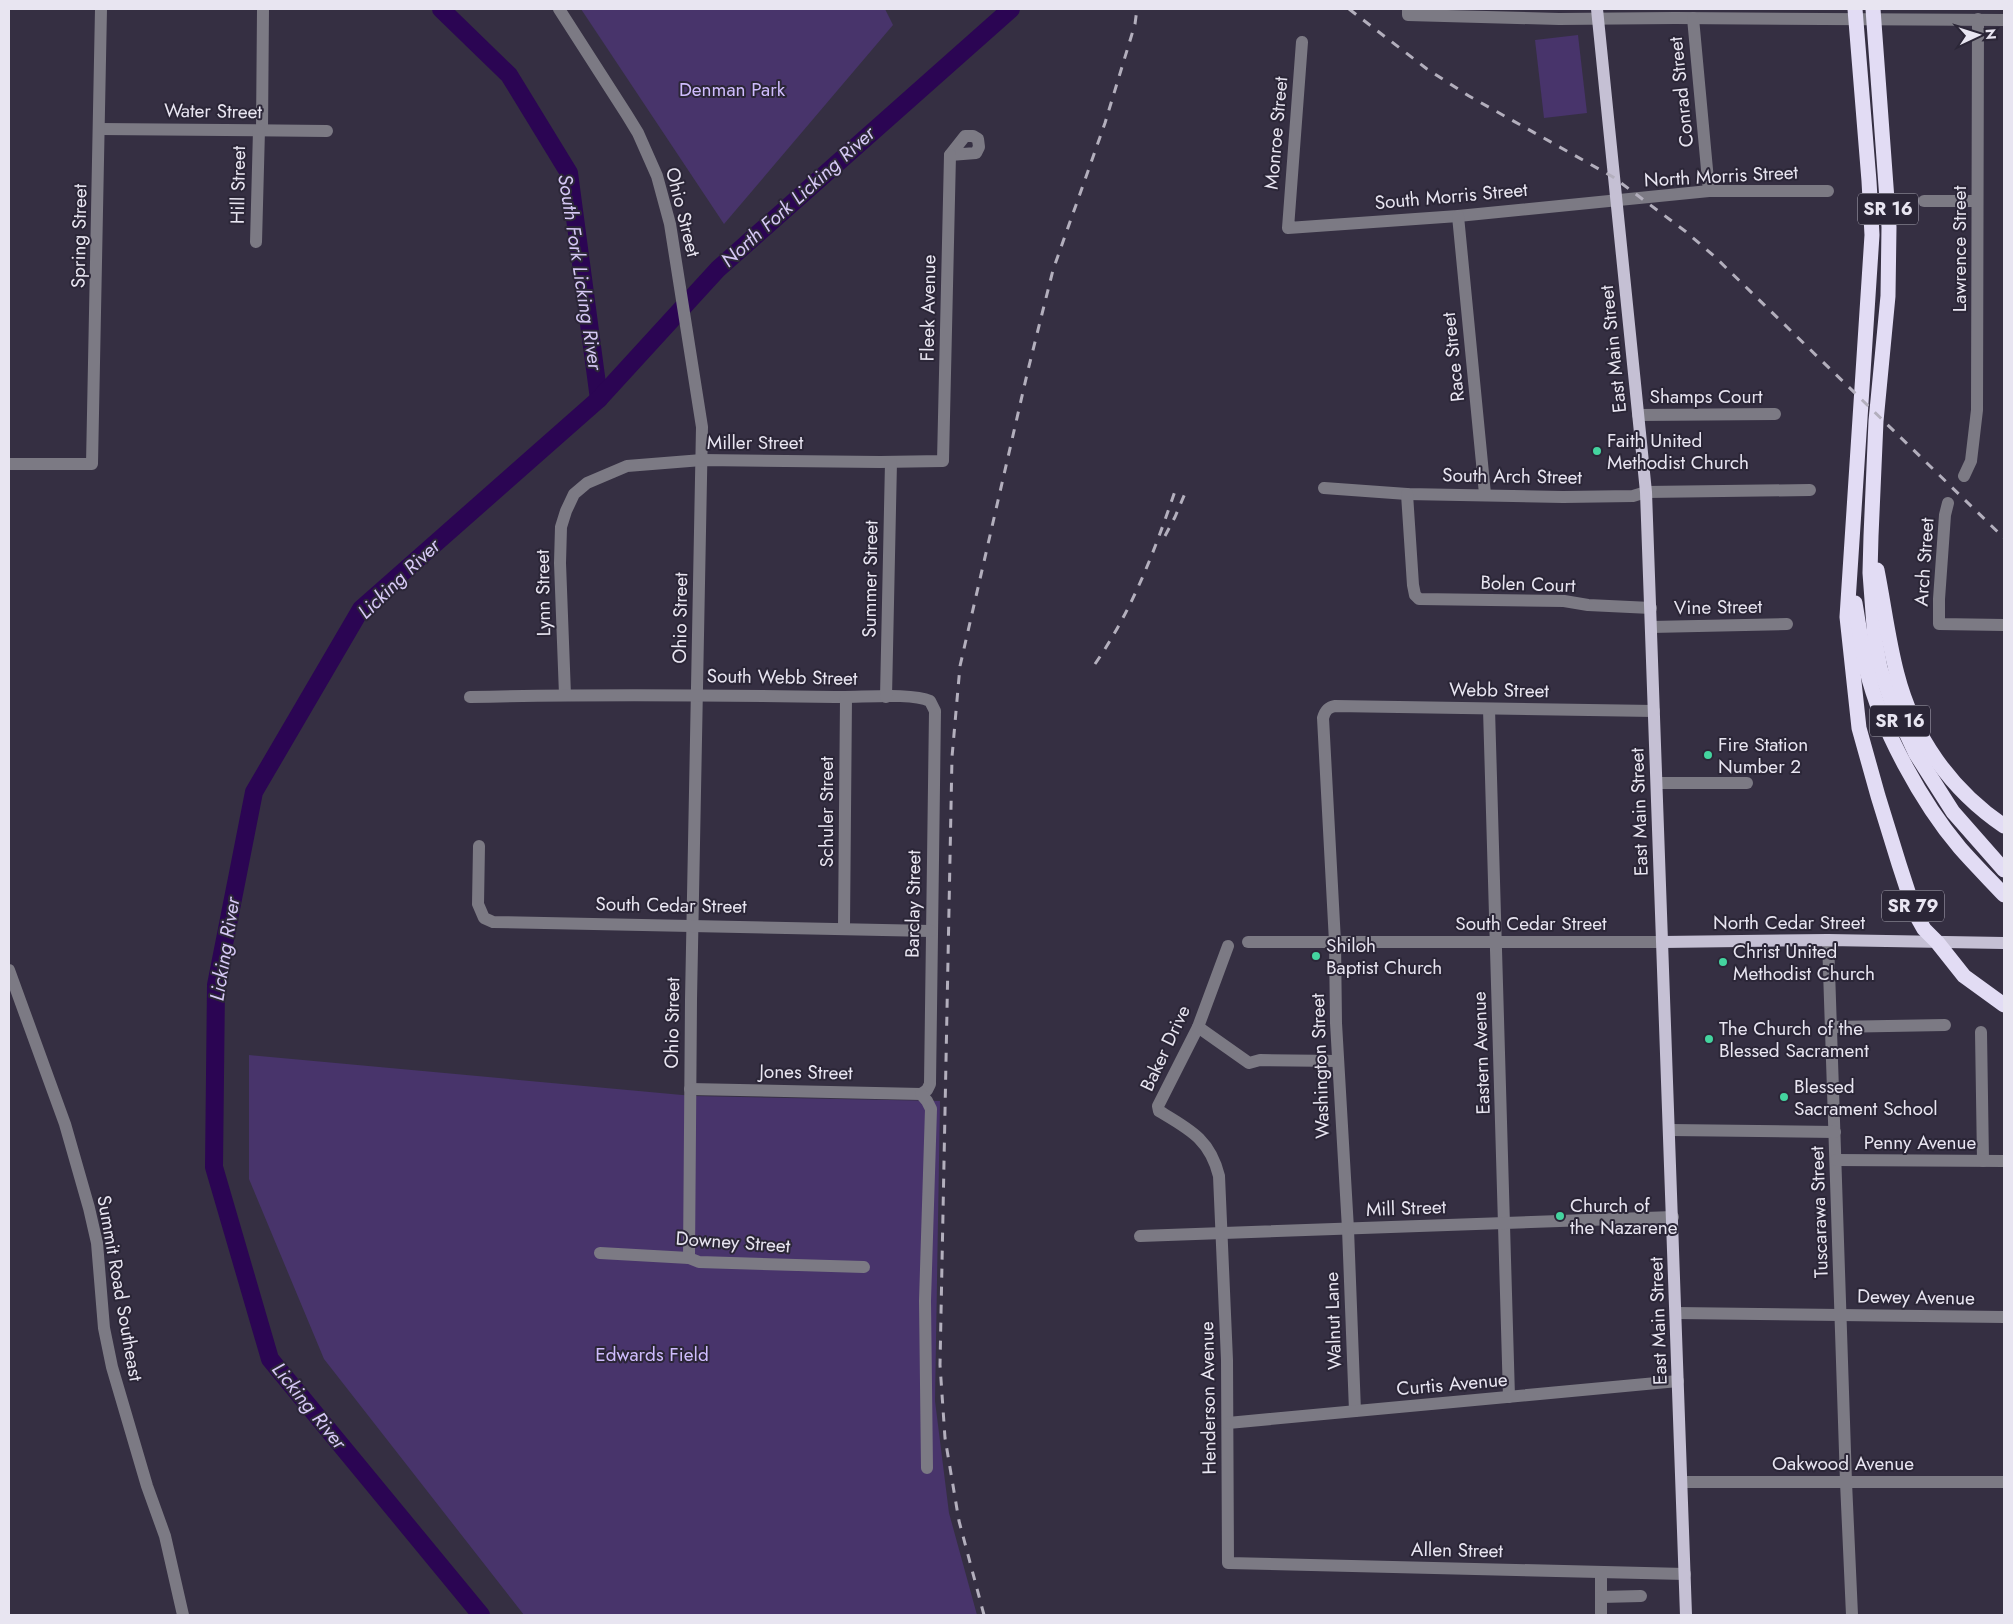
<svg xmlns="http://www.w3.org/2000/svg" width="2013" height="1624" font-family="Jost,sans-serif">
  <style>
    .green { fill: #48346b }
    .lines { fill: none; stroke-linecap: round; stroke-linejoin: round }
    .river { stroke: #2b0553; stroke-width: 18 }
    .minor { stroke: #7c7a84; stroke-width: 12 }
    .major { stroke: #c5c0d4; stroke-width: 12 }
    .highway { stroke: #e2dcf4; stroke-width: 15 }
    .rail { stroke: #b3afbd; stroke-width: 3; stroke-dasharray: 9 9; stroke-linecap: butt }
    .poi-dot { fill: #44d49f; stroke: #2b2637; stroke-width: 2 }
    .labels { text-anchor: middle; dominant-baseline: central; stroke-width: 4; stroke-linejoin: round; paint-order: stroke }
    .shield { fill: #2b2637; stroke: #afacb9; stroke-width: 1 }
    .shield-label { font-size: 18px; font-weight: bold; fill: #e8e5f1 }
    .park-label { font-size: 19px; fill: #cfbcfd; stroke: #2b2637 }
    .street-label { font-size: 19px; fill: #e8e5f1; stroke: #2b2637 }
    .poi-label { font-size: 19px; fill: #e8e5f1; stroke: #2b2637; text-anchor: start }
    .water-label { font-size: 20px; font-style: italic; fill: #d6c9f5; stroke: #2b2637 }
  </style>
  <rect width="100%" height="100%" fill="#352f42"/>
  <g class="green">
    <path d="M581,9h304l8,16 -169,199z"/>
    <path d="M1578,35l9,78 -43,5 -9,-78z"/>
    <path d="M249,1055l444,41 247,5 -5,300 14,112 28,102h-453l-200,-256 -75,-180z"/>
  </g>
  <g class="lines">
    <g class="river">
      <path d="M441,9l68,66 60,98 30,226"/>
      <path d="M481,1615l-211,-256 -56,-192 2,-182 38,-193 107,-183 238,-210 119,-130 293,-260"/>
    </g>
    <g class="minor">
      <path d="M559,9l68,106 11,18 19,43 13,48 32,203 -11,573 -2,258"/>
      <path d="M1408,9v6l151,4 116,-1 329,2"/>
      <path d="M1693,18l16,173"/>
      <path d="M1302,42l-14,186 170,-12 251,-25h119"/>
      <path d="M100,129l227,2"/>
      <path d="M262,130l1,-121"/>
      <path d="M965,136h8l5,3 1,8 -3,6 -26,2z"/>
      <path d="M1924,201h53"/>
      <path d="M1458,216l27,278"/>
      <path d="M256,242l3,-112"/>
      <path d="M1638,415l137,-1"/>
      <path d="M9,464h83l9,-455"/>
      <path d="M1964,476l7,-15 6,-51 1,-391"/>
      <path d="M1324,488l83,6 156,3 70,-1 13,-4 164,-2"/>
      <path d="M1407,494l6,91 2,10 4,4 145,2 24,4 63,3"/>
      <path d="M1948,503l-3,12 -6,84v25l65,1"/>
      <path d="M1651,627l136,-3"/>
      <path d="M565,695l-5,-132 1,-36 5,-16 8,-17 13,-11 40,-17 75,-6 178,2 63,-1 7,-306"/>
      <path d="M470,697c122,-3 244,-2 365,0 23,1 76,-5 95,4l5,10 -5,373 -3,6 -6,4"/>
      <path d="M886,697l5,-235"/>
      <path d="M1489,709l20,688"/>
      <path d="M1657,783h90"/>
      <path d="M479,846l-1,58 6,14 9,4 438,9"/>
      <path d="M844,927l2,-229"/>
      <path d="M1828,940l18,542 6,133"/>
      <path d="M1248,942h415"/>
      <path d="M1228,946l-30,81 -40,79 1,5c30,18 51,28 60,65l8,184 1,203 457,11"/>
      <path d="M9,970l56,154 24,84 8,35 7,85 8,39 35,119 18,50 18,79"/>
      <path d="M1198,1027l51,36 11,-3 78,1"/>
      <path d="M1831,1027l114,-2"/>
      <path d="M1981,1032l2,129"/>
      <path d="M690,1089l231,5"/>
      <path d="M921,1094l6,7 4,8 -6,192 2,167"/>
      <path d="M1670,1130l165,2"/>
      <path d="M1836,1160l168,1"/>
      <path d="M1140,1236l533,-19"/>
      <path d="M600,1253l89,5 10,4 165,5"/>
      <path d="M1676,1313l328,4"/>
      <path d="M1355,1411l-7,-182 -12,-206 -1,-81 -12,-224c2,-7 5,-11 12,-12l319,5"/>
      <path d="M1228,1423l450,-42"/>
      <path d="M1682,1482h322"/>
      <path d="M1601,1572v43"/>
      <path d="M1601,1597l40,-1"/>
    </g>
    <g class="major">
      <path d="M1597,9l49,483 40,1123"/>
      <path d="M1663,942l165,-2 176,3"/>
    </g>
    <g class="highway">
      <path d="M1855,9l14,172 3,54 -25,382 12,111 19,68 21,68 16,49 9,16 13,13 27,34 40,29"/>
      <path d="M1873,9l16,218 -1,69 -12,125 -5,115 -1,37 5,67 5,28 11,32 25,54 37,58 51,58"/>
      <path d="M1877,570c7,35 11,70 20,104 16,63 54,116 107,152"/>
      <path d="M1855,603c4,23 7,46 12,68 14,58 55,132 93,177 14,16 30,32 44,47"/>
    </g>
    <g class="rail">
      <path d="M1349,9l78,60 42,27 144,81 72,54 29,25 290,282"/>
      <path d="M1165,536l10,-19 11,-26"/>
      <path d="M1095,664c38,-55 60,-114 81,-176"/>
      <path d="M984,1615l-25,-94 -14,-83 -5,-73 12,-608 8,-91 68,-296 25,-100 52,-147 30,-99 2,-15"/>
    </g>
  </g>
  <g class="poi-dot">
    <circle cx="1597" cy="451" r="5"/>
    <circle cx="1708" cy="755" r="5"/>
    <circle cx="1316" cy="956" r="5"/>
    <circle cx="1723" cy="962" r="5"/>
    <circle cx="1709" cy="1039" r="5"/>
    <circle cx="1784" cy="1097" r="5"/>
    <circle cx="1560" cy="1216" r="5"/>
  </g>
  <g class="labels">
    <g class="shield">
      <rect x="1858" y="193.5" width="60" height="31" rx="4"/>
      <rect x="1870" y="705.5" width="60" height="31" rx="4"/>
      <rect x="1882" y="890.5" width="62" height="31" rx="4"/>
    </g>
    <g class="shield-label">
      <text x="1888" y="209">SR 16</text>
      <text x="1900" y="721">SR 16</text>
      <text x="1913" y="906">SR 79</text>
    </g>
    <g class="park-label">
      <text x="732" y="89">Denman Park</text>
      <text x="652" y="1354">Edwards Field</text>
    </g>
    <g class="street-label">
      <text transform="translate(1681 92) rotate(-96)">Conrad Street</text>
      <text transform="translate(213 111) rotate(1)">Water Street</text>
      <text transform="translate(1276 133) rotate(-85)">Monroe Street</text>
      <text transform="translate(1721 176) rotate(-3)">North Morris Street</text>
      <text transform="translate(238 185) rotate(-89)">Hill Street</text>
      <text transform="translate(1451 196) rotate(-5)">South Morris Street</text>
      <text transform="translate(683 212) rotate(76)">Ohio Street</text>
      <text transform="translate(79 236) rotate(-89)">Spring Street</text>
      <text transform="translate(1959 249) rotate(-90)">Lawrence Street</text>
      <text transform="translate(928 308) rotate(-89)">Fleek Avenue</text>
      <text transform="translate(1613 349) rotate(-96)">East Main Street</text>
      <text transform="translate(1453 357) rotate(-96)">Race Street</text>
      <text x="1706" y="396">Shamps Court</text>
      <text x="755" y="442">Miller Street</text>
      <text transform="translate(1512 476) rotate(1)">South Arch Street</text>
      <text transform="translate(1924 562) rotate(-86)">Arch Street</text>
      <text transform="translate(870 579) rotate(-89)">Summer Street</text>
      <text transform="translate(1528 584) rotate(2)">Bolen Court</text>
      <text transform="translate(543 593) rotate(-91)">Lynn Street</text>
      <text transform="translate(1718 607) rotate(-1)">Vine Street</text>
      <text transform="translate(680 618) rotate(-89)">Ohio Street</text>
      <text transform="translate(782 677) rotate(1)">South Webb Street</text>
      <text transform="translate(1499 690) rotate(1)">Webb Street</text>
      <text transform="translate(826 812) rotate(-90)">Schuler Street</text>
      <text transform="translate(1639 812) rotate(-92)">East Main Street</text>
      <text transform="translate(913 904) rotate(-89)">Barclay Street</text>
      <text transform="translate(671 905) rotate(1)">South Cedar Street</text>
      <text x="1789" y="922">North Cedar Street</text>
      <text x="1531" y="923">South Cedar Street</text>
      <text transform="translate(672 1023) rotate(-89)">Ohio Street</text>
      <text transform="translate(1165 1048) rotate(-65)">Baker Drive</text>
      <text transform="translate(1481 1053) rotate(-92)">Eastern Avenue</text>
      <text transform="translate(1320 1066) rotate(-92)">Washington Street</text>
      <text transform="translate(806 1072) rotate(1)">Jones Street</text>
      <text x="1920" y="1142">Penny Avenue</text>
      <text transform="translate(1406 1208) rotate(-2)">Mill Street</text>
      <text transform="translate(1819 1212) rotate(-92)">Tuscarawa Street</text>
      <text transform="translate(733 1242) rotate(4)">Downey Street</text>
      <text transform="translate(120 1288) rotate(80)">Summit Road Southeast</text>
      <text transform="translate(1916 1297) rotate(1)">Dewey Avenue</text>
      <text transform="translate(1333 1321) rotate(-92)">Walnut Lane</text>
      <text transform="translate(1658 1321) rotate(-92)">East Main Street</text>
      <text transform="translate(1452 1384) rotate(-5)">Curtis Avenue</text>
      <text transform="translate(1208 1398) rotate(-91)">Henderson Avenue</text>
      <text x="1843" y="1463">Oakwood Avenue</text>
      <text transform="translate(1457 1550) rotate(1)">Allen Street</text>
    </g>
    <g class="poi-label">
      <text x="1607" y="440">Faith United<tspan x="1607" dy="22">Methodist Church</tspan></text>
      <text x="1718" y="744">Fire Station<tspan x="1718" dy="22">Number 2</tspan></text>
      <text x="1326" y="945">Shiloh<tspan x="1326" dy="22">Baptist Church</tspan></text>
      <text x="1733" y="951">Christ United<tspan x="1733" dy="22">Methodist Church</tspan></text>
      <text x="1719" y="1028">The Church of the<tspan x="1719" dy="22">Blessed Sacrament</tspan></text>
      <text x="1794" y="1086">Blessed<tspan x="1794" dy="22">Sacrament School</tspan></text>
      <text x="1570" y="1205">Church of<tspan x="1570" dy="22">the Nazarene</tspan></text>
    </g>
    <g class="water-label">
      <text transform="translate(798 197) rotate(-42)">North Fork Licking River</text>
      <text transform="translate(580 272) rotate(81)">South Fork Licking River</text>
      <text transform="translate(399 579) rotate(-44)">Licking River</text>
      <text transform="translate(225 949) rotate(-81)">Licking River</text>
      <text transform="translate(309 1406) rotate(51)">Licking River</text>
    </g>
  </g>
  <rect width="2013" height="1624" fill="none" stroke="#e8e5f1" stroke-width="20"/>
  <g transform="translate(1978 35) rotate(86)" stroke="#2b2637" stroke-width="4" paint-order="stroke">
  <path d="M0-4L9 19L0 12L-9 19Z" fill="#e8e5f1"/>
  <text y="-8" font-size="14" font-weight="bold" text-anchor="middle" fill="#e8e5f1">N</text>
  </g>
</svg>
